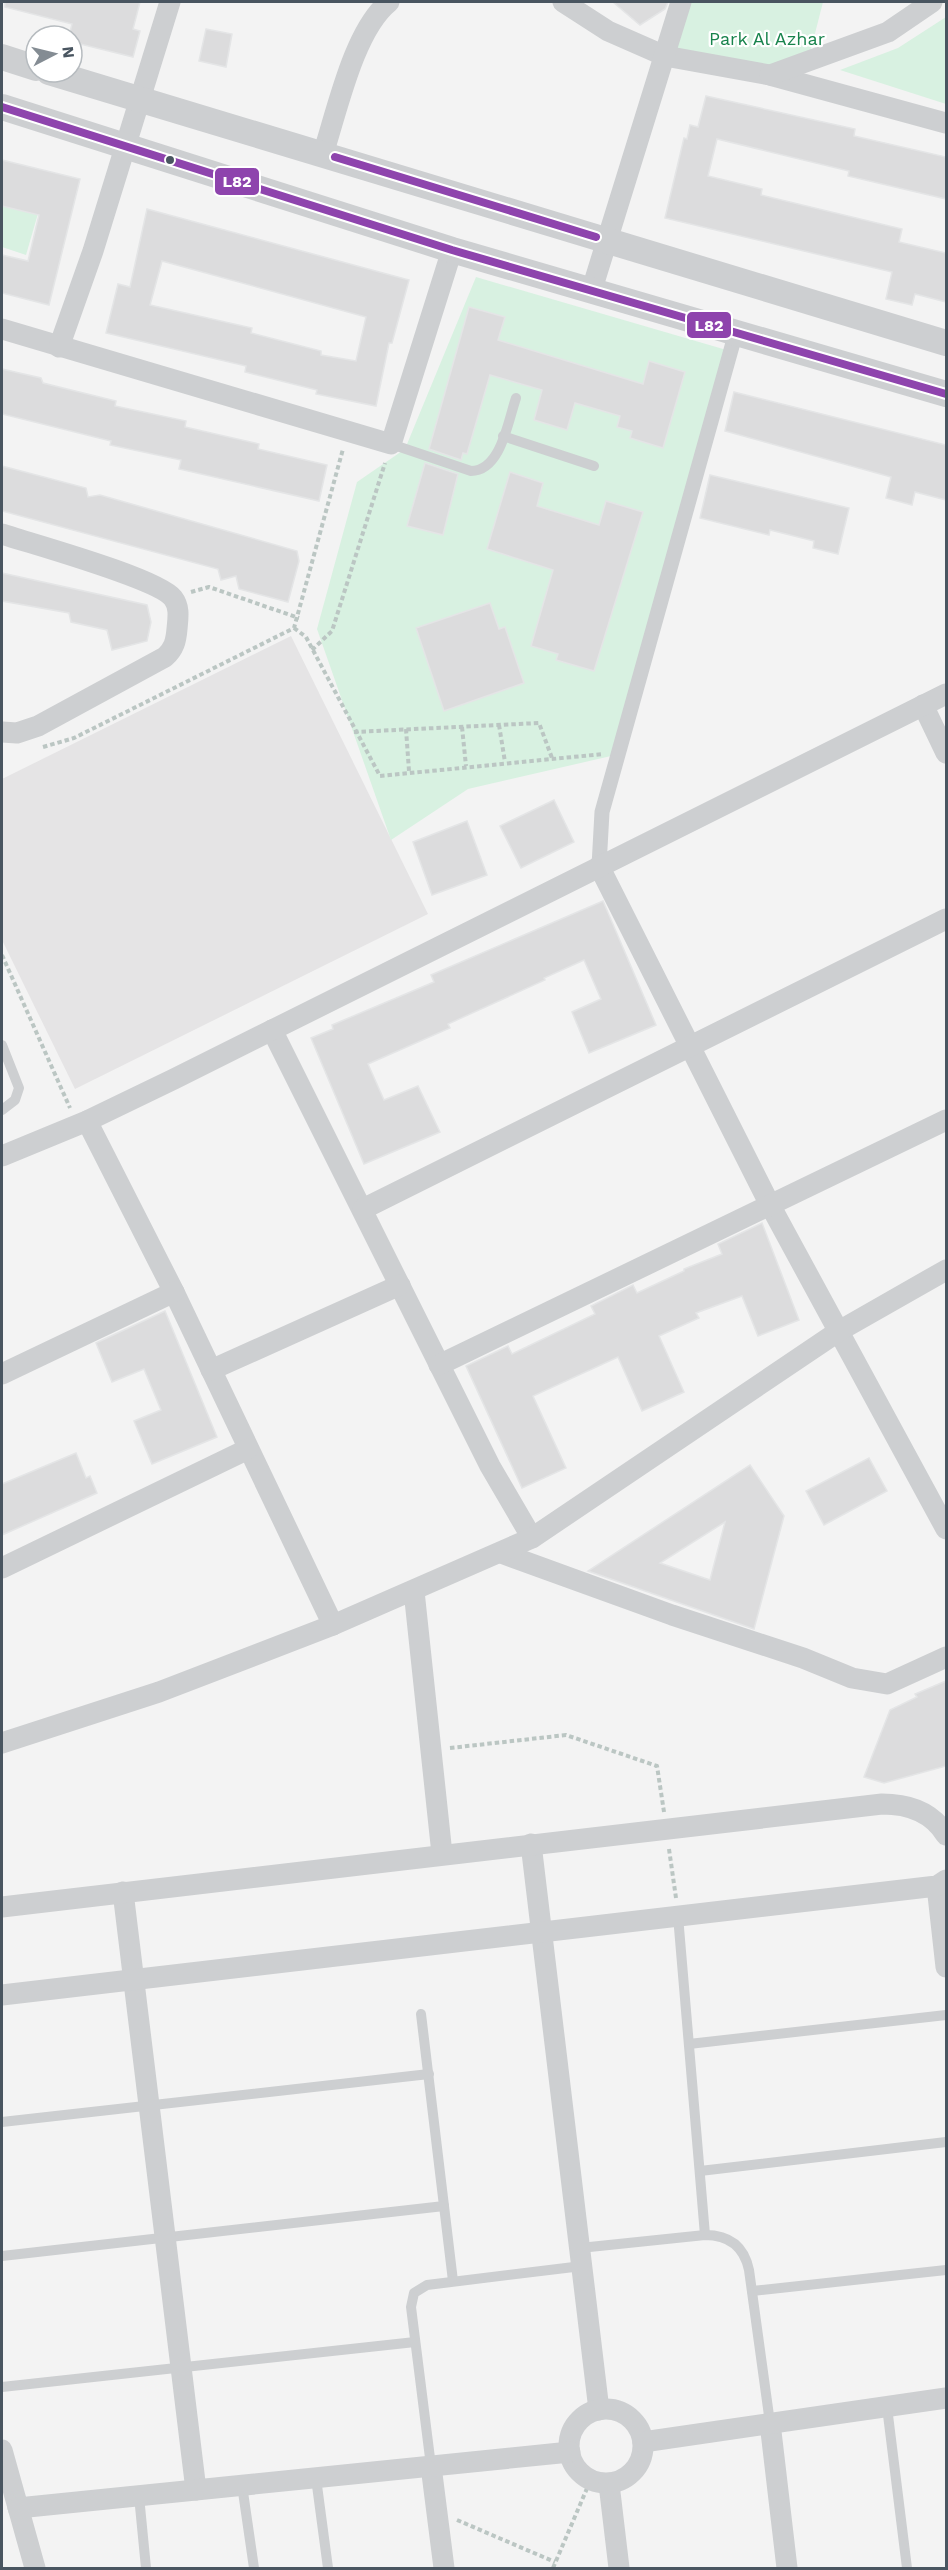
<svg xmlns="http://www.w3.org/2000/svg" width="948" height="2570" font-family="'Work Sans',sans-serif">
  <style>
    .education { fill: #e5e4e5 }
    .green { fill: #d8f1e1 }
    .building { fill: #dcdcdd; stroke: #e4e5e6; stroke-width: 1.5; fill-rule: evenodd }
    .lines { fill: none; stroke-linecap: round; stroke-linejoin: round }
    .path { stroke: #bbc6c3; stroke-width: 4; stroke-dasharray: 4.5 3; stroke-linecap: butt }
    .service { stroke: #cdcfd1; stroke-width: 10 }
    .pedestrian { stroke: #cdcfd1; stroke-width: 15 }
    .minor { stroke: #cdcfd1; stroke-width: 21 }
    .tertiary { stroke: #cdcfd1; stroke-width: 26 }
    .bus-1-casing { stroke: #fff; stroke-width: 12 }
    .bus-1 { stroke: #8e44ad; stroke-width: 8 }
    .bus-dot { fill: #495560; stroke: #fff; stroke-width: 2 }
    .labels { text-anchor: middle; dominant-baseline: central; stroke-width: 4.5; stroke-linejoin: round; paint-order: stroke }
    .park-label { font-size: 18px; fill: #18834c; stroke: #fff }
    .line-badge { stroke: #fff; stroke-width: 2 }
    .badge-label { font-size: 16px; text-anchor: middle; font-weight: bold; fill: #fff }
  </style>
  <rect width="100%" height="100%" fill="#f3f3f3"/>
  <path class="education" d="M291,636l137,278 -353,175 -73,-149v-161z"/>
  <g class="green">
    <path d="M681,2h142l-15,59 -38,14 -105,-19z"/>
    <path d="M946,17v87l-106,-34 58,-22z"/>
    <path d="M2,199l37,11 -13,45 -24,-8z"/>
    <path d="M476,277l254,74 -119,405 -143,33 -77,51 -74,-211 40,-147 48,-33z"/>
  </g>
  <g class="building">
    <path d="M5,2h135l-7,27 7,2 -7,26 -61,-15v-6h-3l3,-12 -67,-17z"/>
    <path d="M613,2h55l-3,7 -25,16z"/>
    <path d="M206,29l26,5 -6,33 -27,-6z"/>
    <path d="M706,96l149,33 -1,7 92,21v42l-98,-23 1,-5 -132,-32 -9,37 54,13 -1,6 141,34 -3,13 47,11v49l-31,-8 -3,11 -26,-6 6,-27 -227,-54 19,-80 3,1 3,-14 8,2z"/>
    <path d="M2,160l78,19 -31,126 -47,-12v-38l26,6 11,-46 -37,-9z"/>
    <path d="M147,209l262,71 -17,63h-3l-13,63 -60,-12 1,-4 -72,-18 1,-6 -140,-33 12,-49 12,3zM162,261l204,56 -10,44 -35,-6v-4l-70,-18 1,-5 -102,-23z"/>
    <path d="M469,307l36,10 -7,23 145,44 6,-23 36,11 -22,76 -33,-10 2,-7 -15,-4 3,-11 -45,-13 -8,27 -33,-10 8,-30 -52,-15 -23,79 -4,-1 -2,7 -32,-11z"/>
    <path d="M2,369l39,9 2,5 73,18 -1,5 71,15 -1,6 74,17 -1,5 69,16 -8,36 -140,-32 2,-9 -71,-15 1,-4 -109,-27z"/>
    <path d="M734,392l212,53v55l-31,-8 -3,13 -26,-7 5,-21 -166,-46z"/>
    <path d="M425,463l33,11 -15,61 -36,-9z"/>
    <path d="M2,466l84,22 2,9 12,-2 197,56 2,10 -11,41 -49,-13 -3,-13 -15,4 -3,-11 -216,-58z"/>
    <path d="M510,472l33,11 -6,23 62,19 7,-24 37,11 -49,159 -38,-11 2,-6 -27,-8 22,-76 -66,-21z"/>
    <path d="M710,475l139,33 -11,46 -25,-6 1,-7 -44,-11 -1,5 -69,-17z"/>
    <path d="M2,573l145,32 4,17 -4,19 -35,9 -5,-20 -36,-8 -2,-9 -67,-12z"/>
    <path d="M490,603l9,26 6,-2 19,56 -80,28 -28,-83z"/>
    <path d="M554,800l20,42 -53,26 -21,-42z"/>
    <path d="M467,821l20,54 -55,20 -19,-53z"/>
    <path d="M603,901l53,124 -67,28 -17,-41 29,-13 -17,-39 -40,18 1,2 -97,44 2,4 -82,36 16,36 34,-14 22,46 -76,32 -53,-126 22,-9 -1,-4 102,-43 -3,-7z"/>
    <path d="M762,1223l37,97 -41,16 -16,-40 -46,17 3,5 -40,18 25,56 -42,19 -24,-54 -85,39 33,72 -44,20 -56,-122 42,-20 4,8 83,-40 -4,-8 42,-21 4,8 47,-22v-2l38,-15 -4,-10z"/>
    <path d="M165,1311l52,126 -65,27 -18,-43 27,-11 -17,-41 -32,13 -16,-39z"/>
    <path d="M76,1453l10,25 4,-2 7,17 -95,42v-51z"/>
    <path d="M869,1458l18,33 -63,34 -18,-34z"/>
    <path d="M750,1465l34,51 -30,113 -166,-58zM725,1522l-15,58 -50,-17z"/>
    <path d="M946,1681v85l-62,17 -20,-6 26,-67 27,-13 -2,-3z"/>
  </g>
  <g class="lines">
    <g class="path">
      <path d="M191,592l18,-5 90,31"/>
      <path d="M294,628l12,9 74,139 223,-22"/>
      <path d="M312,650l20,-19 53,-168"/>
      <path d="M499,725l6,37"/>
      <path d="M462,727l4,39"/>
      <path d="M406,729l3,42"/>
      <path d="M354,732l185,-9 13,35"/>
      <path d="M43,747l31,-9 220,-110 49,-179"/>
      <path d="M2,955l68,153"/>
      <path d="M450,1748l116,-13 91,31 7,46"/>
      <path d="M669,1849l7,49"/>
      <path d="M457,2520l98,42"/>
      <path d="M553,2568l35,-82"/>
    </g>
    <g class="service">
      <path d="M503,436l91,30"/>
      <path d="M391,444l80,27c30,0 37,-50 45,-73"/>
      <path d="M2,1045l17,43 -4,12 -13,10"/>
      <path d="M678,1916l27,319"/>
      <path d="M421,2014l32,267"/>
      <path d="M689,2044l257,-29"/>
      <path d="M2,2122l427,-48"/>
      <path d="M700,2171l246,-29"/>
      <path d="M580,2248l125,-13c24,0 39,11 44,35l21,153"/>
      <path d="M2,2256l442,-50"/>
      <path d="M752,2291l194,-21"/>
      <path d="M2,2387l413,-45"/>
      <path d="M887,2407l20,161"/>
      <path d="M431,2466l-20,-159 3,-14 13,-8 155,-19"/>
      <path d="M316,2478l12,90"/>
      <path d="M242,2485l12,83"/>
      <path d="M139,2496l7,72"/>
    </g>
    <path class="pedestrian" d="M599,866l3,-54 134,-480"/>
    <g class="minor">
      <path d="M563,2l45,29 57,25 105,19 176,48"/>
      <path d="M770,75l118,-43 44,-30"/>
      <path d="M323,154c14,-43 31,-124 66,-152"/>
      <path d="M592,289l89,-287"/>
      <path d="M2,329l389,115 61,-194"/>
      <path d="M59,347l34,-96 77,-249"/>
      <path d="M2,534c30,10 155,44 171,64 7,9 5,20 4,31 -1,12 -3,20 -12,28l-127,69 -21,7 -15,-1"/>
      <path d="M923,705l23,48"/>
      <path d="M599,866l171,339 176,324"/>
      <path d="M272,1030l218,436 42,72"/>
      <path d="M87,1121l87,171 159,333"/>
      <path d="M2,1156l85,-35 87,-42 772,-385"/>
      <path d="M363,1209l583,-290"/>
      <path d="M439,1365l507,-245"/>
      <path d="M211,1370l189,-85"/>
      <path d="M2,1374l172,-82"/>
      <path d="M501,1553l171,62 131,43 49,20 35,6 59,-27"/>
      <path d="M2,1568l246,-119"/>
      <path d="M414,1591l28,263"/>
      <path d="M2,1743l157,-51 174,-67 199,-87 307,-207 107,-61"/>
      <path d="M531,1844l68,566"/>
      <path d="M937,1886l9,81"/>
      <path d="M123,1892l73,598"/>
      <path d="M2,1907l880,-103c26,0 50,8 64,31"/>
      <path d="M2,1995l926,-108 9,-1 9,-6"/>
      <circle cx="606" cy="2446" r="37"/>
      <path d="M770,2423l17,145"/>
      <path d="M643,2442l303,-44"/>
      <path d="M2,2450l33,118"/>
      <path d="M431,2466l13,102"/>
      <path d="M609,2484l10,84"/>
      <path d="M18,2508l552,-56"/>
    </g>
    <g class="tertiary">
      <path d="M2,57l34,11"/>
      <path d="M49,72l897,271"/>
      <path d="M2,107l450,143 494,144"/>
    </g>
    <defs>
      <g id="bus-1">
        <path d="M2,107l450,143 494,144"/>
        <path d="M335,157l261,80"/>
      </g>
    </defs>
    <use href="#bus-1" class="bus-1-casing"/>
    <use href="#bus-1" class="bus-1"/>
  </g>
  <circle class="bus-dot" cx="170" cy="160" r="5"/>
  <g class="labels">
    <g class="park-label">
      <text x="767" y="38">Park Al Azhar</text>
    </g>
  </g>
  <g class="line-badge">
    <rect x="214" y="167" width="46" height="29" rx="6" fill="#8e44ad"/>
    <rect x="686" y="311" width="46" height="28" rx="6" fill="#8e44ad"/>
  </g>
  <g class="badge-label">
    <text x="237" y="187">L82</text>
    <text x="709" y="331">L82</text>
  </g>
  <rect width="948" height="2570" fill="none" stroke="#495560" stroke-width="6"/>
  <g transform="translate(54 54) rotate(83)"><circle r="28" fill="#ffffff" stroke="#b6bbbf" stroke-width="1.5"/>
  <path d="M0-4.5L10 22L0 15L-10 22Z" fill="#848c93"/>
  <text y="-9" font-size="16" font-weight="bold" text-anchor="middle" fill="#495560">N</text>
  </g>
</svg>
